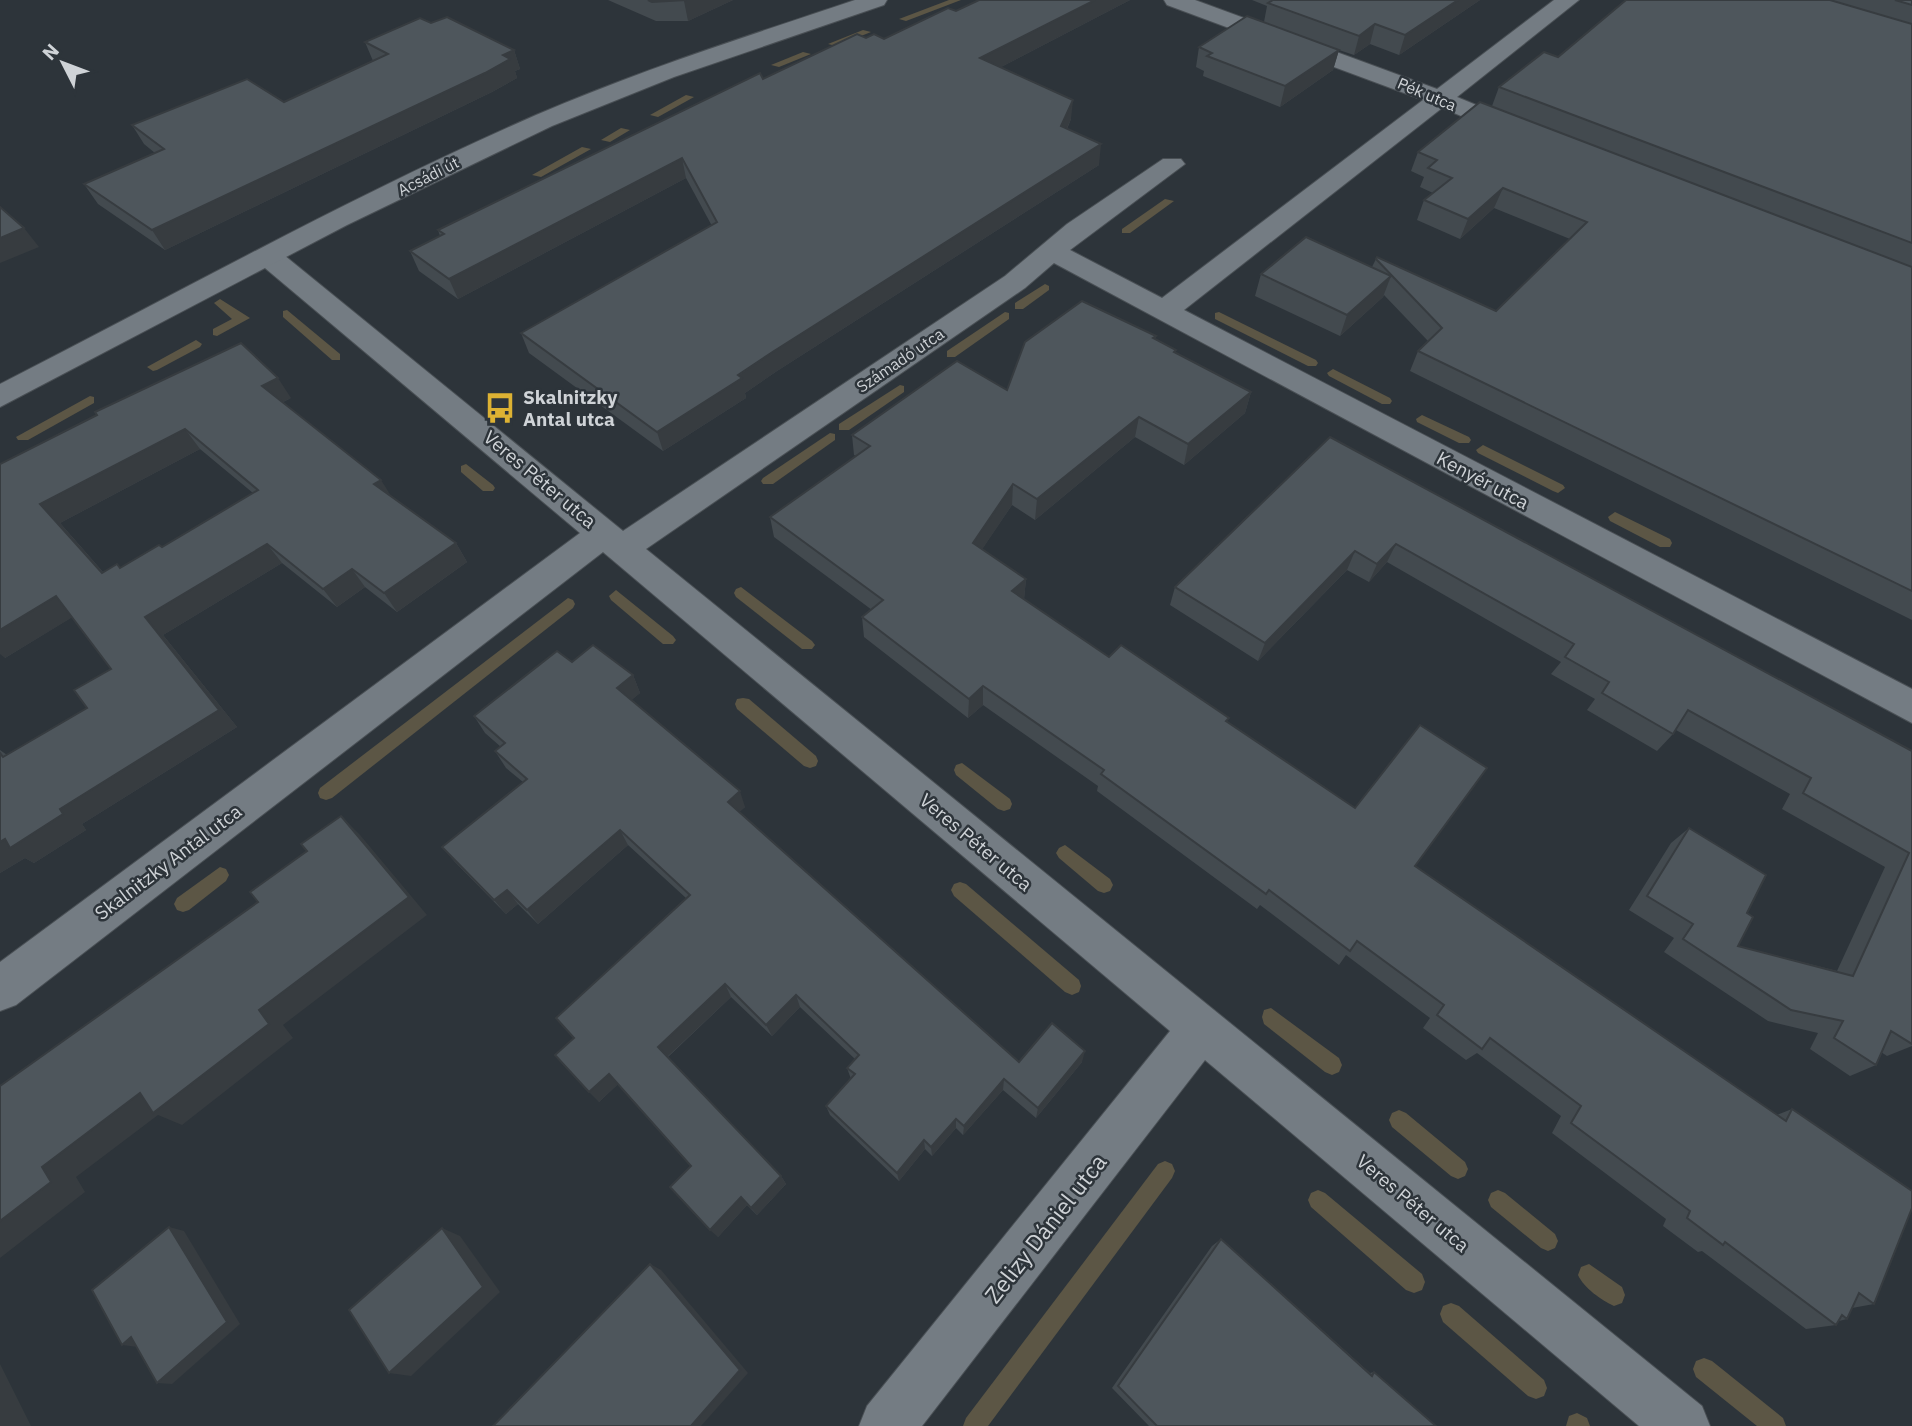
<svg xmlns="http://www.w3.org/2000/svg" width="1912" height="1426" font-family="'IBM Plex Sans',sans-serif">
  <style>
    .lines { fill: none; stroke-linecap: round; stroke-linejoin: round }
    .stream { fill: #5c5645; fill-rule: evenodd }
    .minor-casing { stroke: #494f54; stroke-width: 2 }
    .secondary-casing { stroke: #494f54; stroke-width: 2 }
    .minor { fill: #747c83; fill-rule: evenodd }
    .secondary { fill: #747c83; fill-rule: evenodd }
    .wall { fill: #434a4f; fill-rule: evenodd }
    .shaded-wall { fill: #373c40 }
    .building { fill: #4e565c; stroke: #373c40; stroke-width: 2; fill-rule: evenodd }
    .labels { text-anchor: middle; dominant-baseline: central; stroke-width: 5; stroke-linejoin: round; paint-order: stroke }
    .far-street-label { font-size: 16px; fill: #cfd3d7; stroke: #2d343a }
    .poi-label { font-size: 19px; font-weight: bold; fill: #cfd3d7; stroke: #2d343a; text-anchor: start }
    .street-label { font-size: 19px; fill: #cfd3d7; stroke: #2d343a }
    .near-street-label { font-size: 23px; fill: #cfd3d7; stroke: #2d343a }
  </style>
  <rect width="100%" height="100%" fill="#2d343a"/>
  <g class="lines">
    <g class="stream">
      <path d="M949,0h12l-55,21 -7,-2z"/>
      <path d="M863,30l8,2 -35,14 -8,-2z"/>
      <path d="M803,52l8,2 -32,13 -8,-2z"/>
      <path d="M686,95l8,2 -36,20 -8,-2z"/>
      <path d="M621,128l9,2 -20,12 -9,-2z"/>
      <path d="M582,147l9,2 -50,28 -9,-2z"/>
      <path d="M1165,199l9,2 -44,32h-8v-4z"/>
      <path d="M1045,284l4,2v4l-26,19h-8v-6z"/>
      <path d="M220,299l30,19 -33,18 -4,-1v-6l19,-10 -18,-16z"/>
      <path d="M287,310l53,44v6h-8l-49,-43v-6z"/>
      <path d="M1005,312l4,1v6l-54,38h-8v-6z"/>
      <path d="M1219,312l97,48 2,3 -2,3h-8l-93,-47v-6z"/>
      <path d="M196,340l6,4 -2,3 -43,23 -4,1 -6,-4z"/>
      <path d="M1333,369l57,29 2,3 -2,3h-8l-53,-28 -2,-3z"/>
      <path d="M900,385l4,1v6l-55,38h-10v-6z"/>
      <path d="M90,396l4,1v6l-66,37h-10l-2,-3z"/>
      <path d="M1422,415l47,22 2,3 -2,3h-10l-42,-21 -1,-3z"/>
      <path d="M830,433l5,1v6l-62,44h-10l-2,-3 2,-3z"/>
      <path d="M1483,445l80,40 2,3 -7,5 -5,-2 -75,-38 -2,-3z"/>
      <path d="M466,464l27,21 2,3 -2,3h-10l-22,-19v-6z"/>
      <path d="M1615,512l55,27 2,4 -2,4h-10l-50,-26 -2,-4z"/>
      <path d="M741,587l71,54 3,4 -3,4h-10l-66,-52 -2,-4 2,-4z"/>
      <path d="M616,590l57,46 3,4 -3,4h-10l-52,-44 -2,-4z"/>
      <path d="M568,598l5,2 2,4 -2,4 -241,190 -6,2 -6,-2 -2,-5 2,-5z"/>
      <path d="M743,698l6,1 67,57 2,5 -2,5 -6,2 -6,-2 -67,-57 -2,-5 2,-5z"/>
      <path d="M962,763l48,36 2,5 -2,5 -6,2 -6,-2 -42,-34 -2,-5 2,-5z"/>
      <path d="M1065,845l45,34 3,6 -3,6 -6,2 -6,-2 -39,-33 -3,-5 3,-5z"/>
      <path d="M220,867l6,2 3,6 -3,6 -37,29 -6,2 -6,-2 -3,-6 3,-6z"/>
      <path d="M960,882l6,2 113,96 2,6 -2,6 -7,3 -7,-3 -111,-96 -3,-6 3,-6z"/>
      <path d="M1271,1008l68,50 3,7 -3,7 -7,3 -7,-3 -61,-48 -2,-7 2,-7z"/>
      <path d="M1399,1110l7,3 59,49 3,7 -3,7 -7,3 -7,-3 -59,-49 -3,-7 3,-7z"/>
      <path d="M1165,1161l7,3 3,7 -3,7 -184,248h-25l3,-8 192,-254z"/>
      <path d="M1318,1190l7,3 97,81 3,8 -3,8 -8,3 -8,-3 -95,-83 -3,-7 3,-7z"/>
      <path d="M1498,1190l7,3 50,41 3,7 -3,7 -7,3 -7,-3 -50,-41 -3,-7 3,-7z"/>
      <path d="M1589,1264l33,23 3,8 -3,8 -8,3c-13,-6 -30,-18 -36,-31l3,-8z"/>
      <path d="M1451,1303l8,3 85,74 3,8 -3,8 -8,3 -8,-3 -85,-74 -3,-8 3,-8z"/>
      <path d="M1704,1358l8,3 71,57 3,8h-29l-61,-49 -3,-8 3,-8z"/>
      <path d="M1577,1413l10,5 3,8h-24l3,-10z"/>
    </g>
    <defs>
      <path id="minor" d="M1164,0h31l242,89 117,-89h25l-122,97 70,29 3,5 -3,5h-18l-67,-28 -258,202 728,379v34l-858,-460 -29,25 -379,261 1056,857 8,20h-71l-434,-366 -283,366h-63l8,-20 303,-375 -567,-479 -587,453 -16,6v-49l580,-429 -321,-270 -4,-6 4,-6h20l344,280 382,-255 62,-52 96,-65h18l4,5 -115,86 92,48 261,-198 -256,-95z"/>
      <path id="secondary" d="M855,0h32l-3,5 -210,72 -122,49 -205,99 -347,182v-23c178,-91 353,-189 536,-269 104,-45 212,-79 319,-115z"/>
    </defs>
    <use href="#minor" class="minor-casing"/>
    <use href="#secondary" class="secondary-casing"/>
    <use href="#minor" class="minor"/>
    <use href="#secondary" class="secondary"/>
  </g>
  <g class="wall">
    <path d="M608,0h125l-45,21h-32z"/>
    <path d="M979,0h151l-129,67 70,52 -4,10 32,36 -322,206 -32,22 1,5 -83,53 -134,-98 -8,-20 191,-107 -26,-48 -228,121 -39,-28 -9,-20 30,-15 -2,-6 325,-151 103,-41 18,1 72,-28z"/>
    <path d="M1252,0h228l-81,55 -29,-11 -16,11 -15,-5 -6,20 -53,37 -77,-31 1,-5 -8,-4 3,-20 65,-25 3,-16z"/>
    <path d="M1626,0h286v620l-502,-249 8,-20 10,-10 -44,-46 -1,2 -43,39 -85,-40 6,-22 111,-7 4,-8 120,52 74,-72 -76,-31 -34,31 -43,-19 7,-20 9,-7 -13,-6 4,-10 -13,-6 7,-19 74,-46 7,-19 59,-30z"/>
    <path d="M431,23l83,27 6,19 -5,2 2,7 -25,14 -327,158 -67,-46 -14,-20 71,-31 -11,-9 -12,-19 152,-23 89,-41 -8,-19z"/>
    <path d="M1156,336l-1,3 20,13 76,40 -6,21 -61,52 -49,-28 -100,83 -23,-15 -30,44 44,30 -2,20 85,58 118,65 188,144 362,249 15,-6 82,195 -22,4 -5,11 -8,2 -3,4 -30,4 -104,-78 -4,1 -35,-26 3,-7 -114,-86 9,-17 -84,-63 -11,7 -43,-32 7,-10 -84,-63 -7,10 -79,-60 -3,4 -160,-118 1,-5 -115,-81 -15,13 -104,-81 -2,-20 10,-7 -98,-73 -4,-20 86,-61 -2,-1 -2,-20 155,-45z"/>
    <path d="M291,398l-8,4 107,93 66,48 11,19 -70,50 -32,-25 -28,20 -55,-44 -119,72 74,92 -155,97 4,6 -52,33 -9,-5 -25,15v-123l7,5 80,-47 24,-39 -39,-52 -67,41 -5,-194zM200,449l53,44 -91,54 -42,21 -17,4 -43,-49z"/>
    <path d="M1330,437l582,314v295l-25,10 -6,-4 -5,13 -26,11 -40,-27 8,-16 -50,-12 -104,-69 10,-14 -45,-28 42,-67 18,-15 58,85 -9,33 99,25 48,-104 -103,-58 8,-15 -114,-64 -3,4 -16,17 -70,-41 8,-11 -44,-25 10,-12 -174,-100 -18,20 -22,-12 -89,91 -88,-56 5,-18z"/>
    <path d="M572,662l61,13 7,18 -9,7 114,107 -6,5 280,250h63l-46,56 -33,-28 -40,45 -7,-7 -24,28 -7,-7 -26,32 -69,-66 -4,-9 25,-27 -4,-11 8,-9 -55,-52 -28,29 -41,-39 -63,60 113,119 5,8 -29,31 -10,-10 -29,32 -27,-71 -73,-82 -19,18 -25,-64 112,-140 -58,-53 -90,79 -20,-20 -12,10 -51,-52 -13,-15 81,-65 -17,-14 -11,-17 6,-4 -16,-14 -11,-17z"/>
    <path d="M1221,1239l149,134 4,-1 62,54h-287l-37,-38 100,-142z"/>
  </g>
  <g class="shaded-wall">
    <path d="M686,0h47l-45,21 -4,-20z"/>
    <path d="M1095,0h35l-150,78v-20z"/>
    <path d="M1458,0h22l-81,55 6,-20z"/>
    <path d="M1375,24l-5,20 -16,11 5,-19z"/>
    <path d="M514,50l6,19 -5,2 2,7 -25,14 -327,158 -13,-20z"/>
    <path d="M1339,50l-6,20 -53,37 5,-21z"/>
    <path d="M1073,100l-2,19 -12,27 2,-20z"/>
    <path d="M1101,144l-2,21 -322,206 -32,22 1,5 -83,53 -6,-19 117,-81z"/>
    <path d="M682,158l4,20 -228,121 -9,-20z"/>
    <path d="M1503,188l-9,20 -34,31 8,-20z"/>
    <path d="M24,228l15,19 -39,16v-25z"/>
    <path d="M1391,276l-8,21 -43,39 7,-21z"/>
    <path d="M278,378l13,20 -16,8 -13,-20z"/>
    <path d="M1251,392l-6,21 -61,52 4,-21z"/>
    <path d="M1139,417l-4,20 -100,83 2,-21z"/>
    <path d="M185,429l15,20 -140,74 60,69 -18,-19 -62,-69z"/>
    <path d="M381,480l12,19 -19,-15z"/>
    <path d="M1013,484l-1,21 -39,58v-20z"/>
    <path d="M456,543l11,19 -70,50 -13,-19z"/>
    <path d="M267,544l15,19 -119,72 74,92 -155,97 4,6 -52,33 -9,-5 -25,15v-31l60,-33 85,-192z"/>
    <path d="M1396,544l-9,18 -18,20 8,-18z"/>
    <path d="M1355,551l-8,19 -89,91 7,-18z"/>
    <path d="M352,569l13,18 -28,20 -14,-18z"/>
    <path d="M1026,579l-2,20 -12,-8z"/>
    <path d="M56,596l20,19 -71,43 -5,-4v-24z"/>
    <path d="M633,675l7,18 -15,13 -8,-18z"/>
    <path d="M983,686v19l-15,13 1,-19z"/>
    <path d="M740,791l5,16 -12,11 -5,-16z"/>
    <path d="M341,816l19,19 67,80 -144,110 10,13 -111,87 -24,-10 -82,62 9,15 -85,66v-37l42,-54 98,-74 119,-83z"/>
    <path d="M620,830l8,15 -90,79 -11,-14z"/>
    <path d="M507,890l11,14 -12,10 -12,-14z"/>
    <path d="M725,984l6,13 -65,61 -8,-11z"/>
    <path d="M796,995l4,12 -28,29 -6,-11z"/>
    <path d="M1085,1051l-3,11 -46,56 2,-10z"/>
    <path d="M609,1074l9,10 -19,18 -10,-10z"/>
    <path d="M1004,1079l-1,11 -40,45 1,-9z"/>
    <path d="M956,1119v9l-24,28 -1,-9z"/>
    <path d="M924,1140l1,9 -26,32 -2,-8z"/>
    <path d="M781,1176l5,8 -29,31 -6,-7z"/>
    <path d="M741,1197l6,8 -29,32 -8,-7z"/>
    <path d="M169,1227l15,4 56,93 -68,60 -15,-1z"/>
    <path d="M442,1228l18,8 40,56 -89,84 -22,-3z"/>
    <path d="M650,1264l11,6 87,103 -47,53h-10z"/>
    <path d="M131,1337l7,10 -16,-2z"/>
    <path d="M0,1364l31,62h-31z"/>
  </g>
  <g class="building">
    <path d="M648,0h38l-34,2z"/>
    <path d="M979,0h116l-115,58 93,42 -12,26 40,18 -327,207 -36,24 4,3 -85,54 -136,-99 196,-111 -35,-64 -233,121 -39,-28 34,-17 -6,-4 322,-157 3,6 94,-45 9,4 8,-4 10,5 64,-31 8,3z"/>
    <path d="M1273,0h185l-53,35 -30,-11 -16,12 -91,-33z"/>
    <path d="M1626,0h204l82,24v219l-413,-156 45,-35 14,5z"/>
    <path d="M1895,0h17v5z"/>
    <path d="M1247,16l92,34 -54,36 -78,-30 5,-3 -13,-6z"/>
    <path d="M447,17l67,33 -11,5 7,4 -25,14 -333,157 -68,-46 80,-35 -32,-24 115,-46 37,23 104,-48 -23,-12 55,-24 11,5z"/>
    <path d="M1480,102l432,165v324l-494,-240 24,-23 -66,-69 1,-2 119,54 91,-89 -84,-34 -35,31 -44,-19 28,-22 -24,-10 9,-8 -19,-8z"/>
    <path d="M0,207l24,21 -24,10z"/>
    <path d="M1306,237l85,39 -44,39 -86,-41z"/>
    <path d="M1082,301l74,35 -3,2 23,12 -2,2 77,40 -63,52 -49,-27 -102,82 -24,-15 -40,59 53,36 -14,12 97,66 12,-12 108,73 -3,3 129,87 65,-83 67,43 -72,98 371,255 6,-12 120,82v17l-38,96 -15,-11 -12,26 -5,-4 -6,10 -111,-83 -2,3 -36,-27 3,-7 -119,-88 10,-17 -91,-68 -8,11 -45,-34 7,-10 -87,-64 -7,10 -81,-61 -3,4 -165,-120 3,-4 -121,-84 -14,13 -107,-82 21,-17 -113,-83 100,-71 -18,-11 105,-74 50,29 18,-48z"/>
    <path d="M241,343l37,35 -16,8 119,94 -7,4 82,59 -72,50 -32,-24 -29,20 -56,-45 -122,73 74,93 -159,99 3,5 -53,34 -5,-9 -5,3v-89l3,4 84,-49 -13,-18 37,-21 -55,-73 -56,34v-166l97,-49 -2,-3zM185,429l73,61 -96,57 -3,-2 -39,23 -3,-4 -15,9 -62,-69z"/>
    <path d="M1330,437l582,314v293l-21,-13 -15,34 -42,-27 9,-17 -52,-11 -108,-71 10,-15 -46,-28 42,-68 77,47 -19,38 6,4 -15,29 115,30 56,-123 -106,-60 8,-15 -123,-68 -15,24 -71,-41 7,-11 -44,-25 9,-13 -178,-100 -19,20 -22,-13 -90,92 -90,-56z"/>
    <path d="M593,645l40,30 -16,13 123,103 -12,11 291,260 33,-39 33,28 -47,57 -34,-29 -40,47 -8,-7 -25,28 -7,-7 -27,33 -71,-67 29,-32 -8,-6 12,-13 -63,-60 -30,30 -41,-41 -67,63 123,129 -30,32 -10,-11 -31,33 -40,-43 21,-21 -82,-92 -20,18 -34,-37 19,-17 -18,-20 134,-123 -70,-65 -93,80 -20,-20 -13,10 -52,-53 85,-68 -32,-28 10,-8 -31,-27 83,-65 15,11z"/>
    <path d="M341,816l68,81 -150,113 10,14 -116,89 -13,-20 -98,74 9,15 -51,39v-135l258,-184 -8,-10 57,-41 -6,-7z"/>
    <path d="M169,1227l58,95 -70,61 -26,-46 -9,8 -30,-55z"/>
    <path d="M442,1228l41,59 -94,86 -40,-63z"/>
    <path d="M1221,1239l151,137 2,-4 62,54h-279l-39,-40z"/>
    <path d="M650,1264l90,106 -49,56h-198z"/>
  </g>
  <defs>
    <symbol id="bus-bare" viewBox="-9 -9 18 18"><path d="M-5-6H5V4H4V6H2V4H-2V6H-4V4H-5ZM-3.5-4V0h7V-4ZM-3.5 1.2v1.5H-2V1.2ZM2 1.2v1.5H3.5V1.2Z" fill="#ddb233" stroke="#2d343a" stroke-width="2.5" paint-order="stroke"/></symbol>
  </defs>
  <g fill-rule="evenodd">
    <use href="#bus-bare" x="478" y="386" width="44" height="44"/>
  </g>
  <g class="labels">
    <g class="far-street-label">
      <text transform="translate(1427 94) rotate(23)">Pék utca</text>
      <text transform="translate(428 176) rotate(-27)">Acsádi út</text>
      <text transform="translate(900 360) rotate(-34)">Számadó utca</text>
    </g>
    <g class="poi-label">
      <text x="523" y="397">Skalnitzky<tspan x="523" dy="22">Antal utca</tspan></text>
    </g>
    <g class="street-label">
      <text transform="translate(540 479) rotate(40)">Veres Péter utca</text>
      <text transform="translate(1483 480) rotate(28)">Kenyér utca</text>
      <text transform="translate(976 842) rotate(40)">Veres Péter utca</text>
      <text transform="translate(168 862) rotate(-37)">Skalnitzky Antal utca</text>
      <text transform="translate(1413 1203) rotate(40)">Veres Péter utca</text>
    </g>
    <g class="near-street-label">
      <text transform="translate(1045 1228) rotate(-52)">Zelizy Dániel utca</text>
    </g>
  </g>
  <g transform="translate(63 63) rotate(312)" stroke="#2d343a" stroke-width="5" paint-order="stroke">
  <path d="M0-5L12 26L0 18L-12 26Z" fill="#cfd3d7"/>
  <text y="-10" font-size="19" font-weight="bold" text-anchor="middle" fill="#cfd3d7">N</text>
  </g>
</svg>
